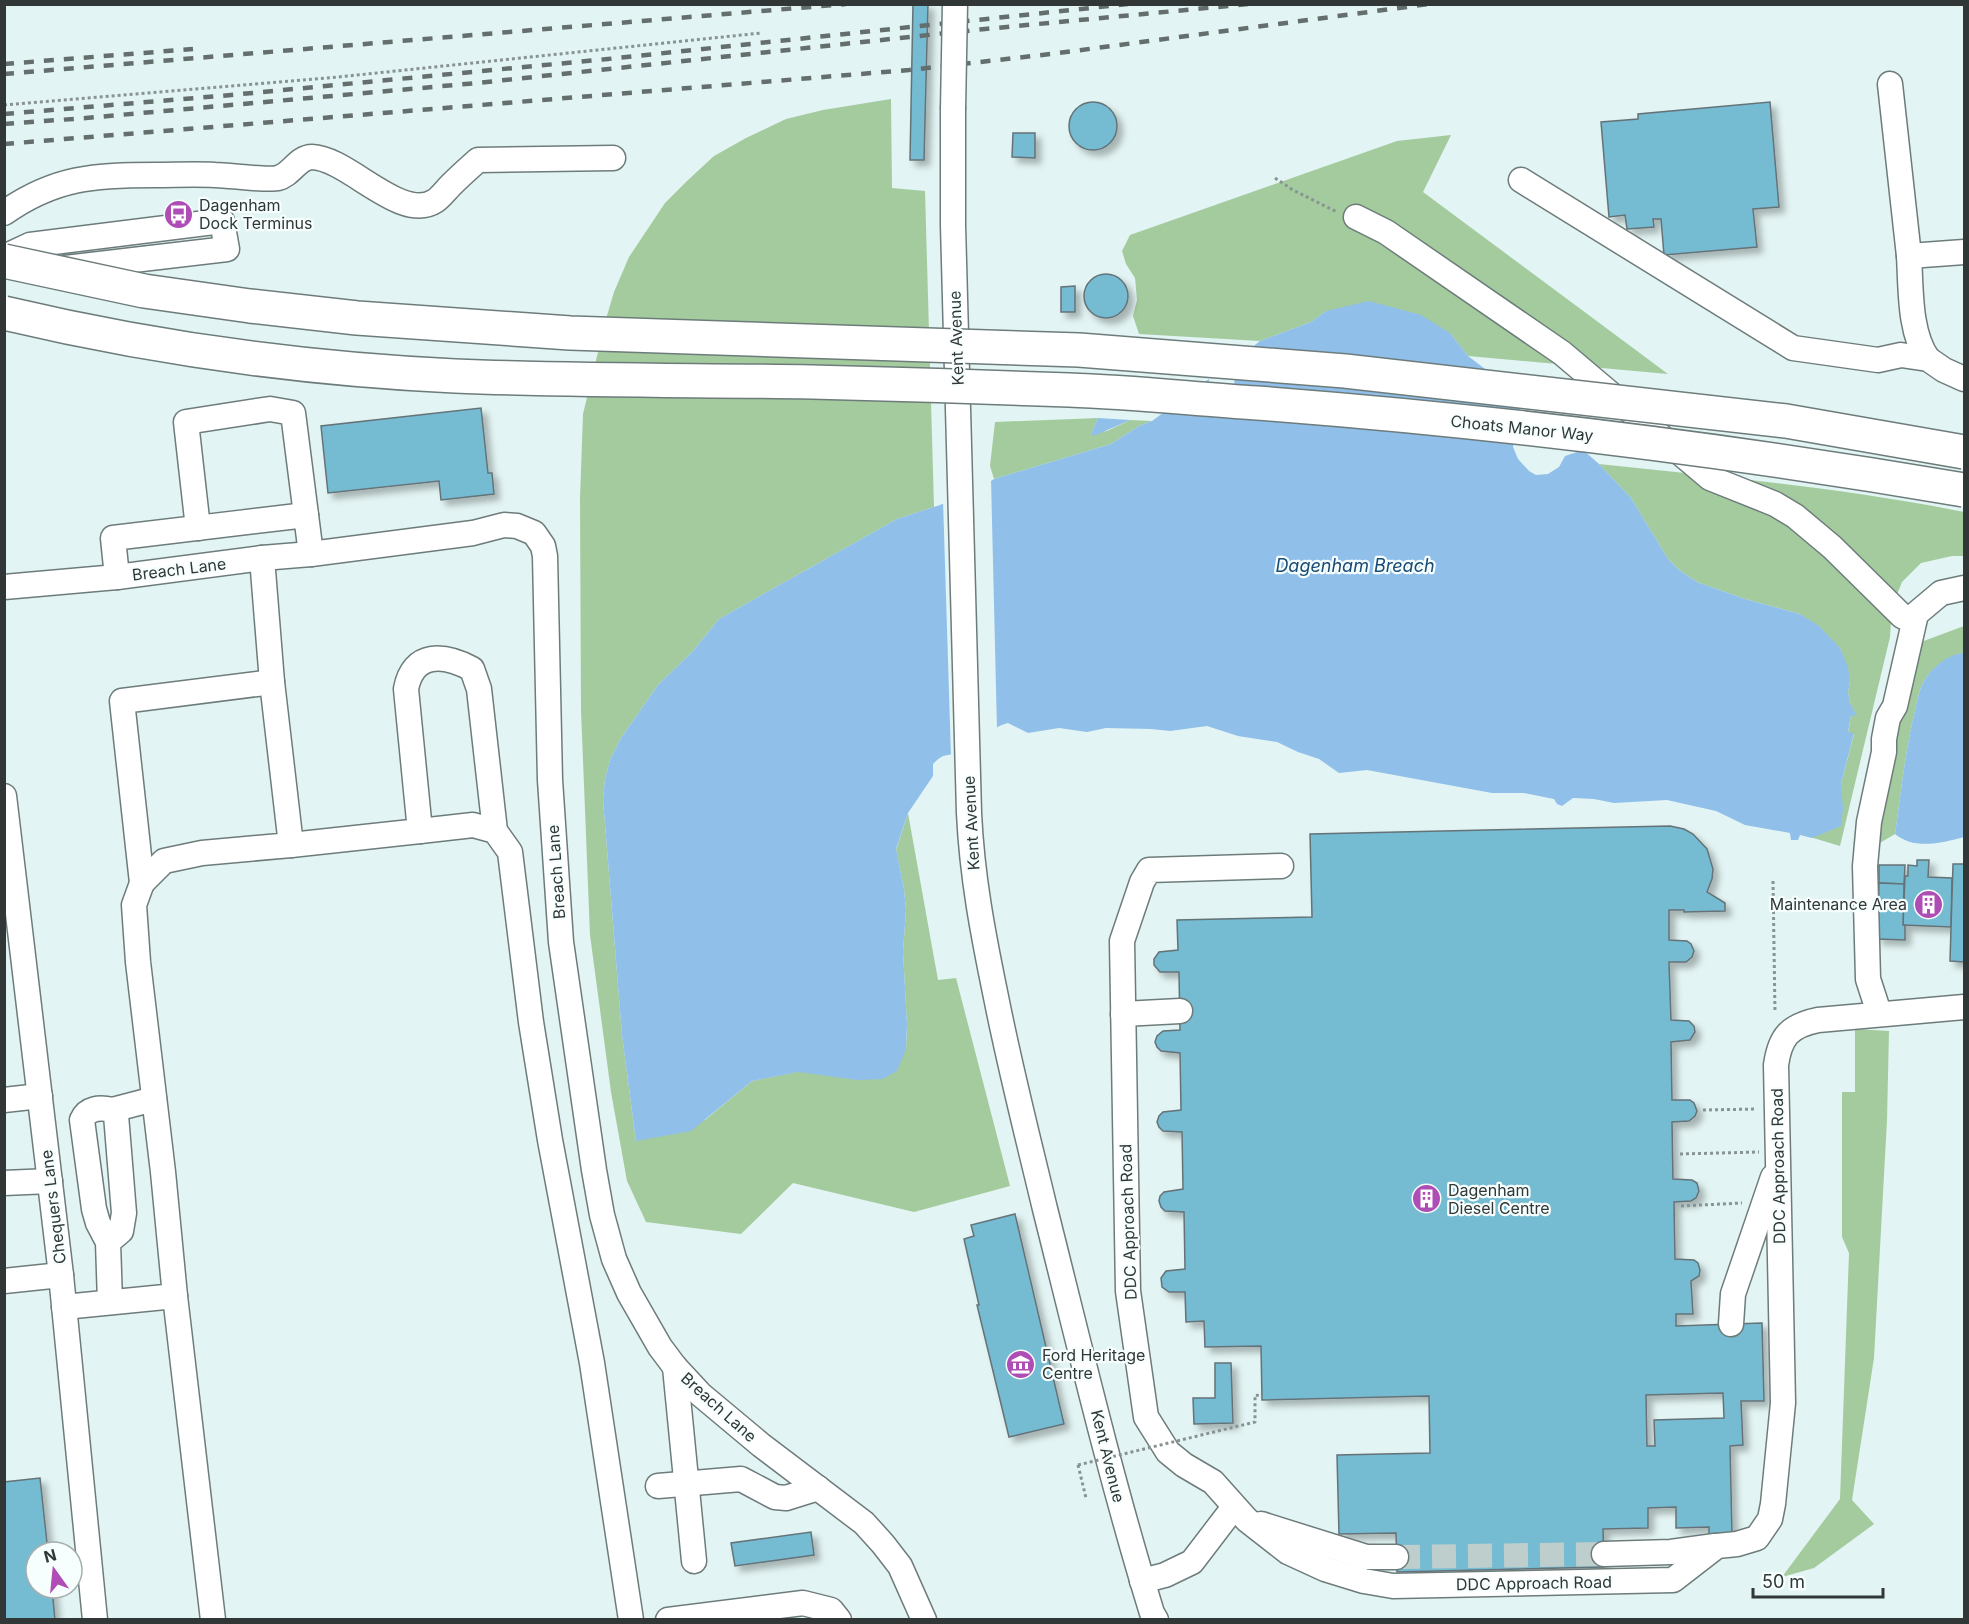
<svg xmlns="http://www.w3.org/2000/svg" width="1969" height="1624" font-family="Inter,sans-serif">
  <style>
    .green { fill: #a4cb9e }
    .water { fill: #90bfea }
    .pier { fill: #e2f4f3 }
    .building { fill: #74bbd2; stroke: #657378; stroke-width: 1.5; fill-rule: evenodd; filter: url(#shadow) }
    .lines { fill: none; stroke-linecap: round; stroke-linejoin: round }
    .minor-tunnel { stroke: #bececd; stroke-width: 24; stroke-dasharray: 24 12; stroke-linecap: butt }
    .minor-casing { stroke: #6d7c7b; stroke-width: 27 }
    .path { stroke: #889493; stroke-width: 3; stroke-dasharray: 3 3; stroke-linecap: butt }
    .minor { stroke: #fff; stroke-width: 24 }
    .rail { stroke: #646e6d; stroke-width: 4.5; stroke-dasharray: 10 10; stroke-linecap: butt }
    .minor-bridge-casing { stroke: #6d7c7b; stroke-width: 27; stroke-linecap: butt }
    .highway-bridge-casing { stroke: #6d7c7b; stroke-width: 36; stroke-linecap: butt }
    .path-bridge { stroke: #889493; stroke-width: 3; stroke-dasharray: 3 3; stroke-linecap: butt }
    .minor-bridge { stroke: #fff; stroke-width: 24 }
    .highway-bridge { stroke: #fff; stroke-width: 33 }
    .labels { text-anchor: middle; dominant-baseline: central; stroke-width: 4.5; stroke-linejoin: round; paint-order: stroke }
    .poi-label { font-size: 16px; fill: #303736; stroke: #f7fefe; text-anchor: start }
    .street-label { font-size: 16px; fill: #303736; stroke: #f7fefe }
    .water-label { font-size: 18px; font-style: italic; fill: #184c75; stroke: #f7fefe }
  </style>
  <defs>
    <filter id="shadow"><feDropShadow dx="5.5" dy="5.5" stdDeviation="3" flood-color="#0004"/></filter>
  </defs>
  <rect width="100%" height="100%" fill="#e2f4f3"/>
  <g class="green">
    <path d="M891,99l1,89 33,3 9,316 -37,12 -178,100 -26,32 -35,34 -37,53 -11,22 -5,19 -2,20 19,236 14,106 69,-21 47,-39 154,-32 1,-25 -4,-72 3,-42 -2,-21 -8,-39 12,-37 30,167 18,-2 54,208 -96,26 -121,-29 -52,51 -95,-12 -19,-41 -16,-89 -21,-157 -9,-225 -1,-211 3,-85 23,-95 8,-27 15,-35 36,-54 22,-22 27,-25 32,-18 40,-19 37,-9z"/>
    <path d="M1451,135l-28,57 245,182 -200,-18 -18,-23 -124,-22 -15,11 -51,19 -121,-7 -6,-18 4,-16 -2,-22 -9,-14 -4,-13 8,-16 267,-94z"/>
    <path d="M1098,418l-7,16 16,-3 23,-11 22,1 -13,5 -28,18 -117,35 -4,-13 5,-44z"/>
    <path d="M1599,464c123,13 245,24 365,48v44h-12l-31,7 -19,19 -10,25 -2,30 -50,209 -40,-12 41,-50 13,-50 -6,-1 3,-18h5l-6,-12 -2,-11 2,-11 -10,-33 -40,-34 -55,-15 -48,-17 -18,-12 -11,-11 -37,-61z"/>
    <path d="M1964,626v27c-15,2 -32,14 -40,28 -5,9 -7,20 -9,30 -10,40 -14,82 -20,123l-27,16 53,-208z"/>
    <path d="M1855,1029l34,2 -2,89 -13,238 -22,142 22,24 -60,44 -32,9 58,-78 9,-246 -7,-16v-145h13z"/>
  </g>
  <g class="water">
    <path d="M1369,301l52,14 29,18 18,23 47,36 6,23 -8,32 5,12 11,12 7,4 12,-1 11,-7 6,-11 18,-6 16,14 32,34 37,61 11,11 18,12 48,17 55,15 19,12 21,22 8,19 2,14 -2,11 2,11 7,13 -6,-1 -3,17 6,1 -13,51 2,25 -2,17 -29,12 -12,-3 -2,5h-7l-1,-7 -45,-8 -29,-14 -49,-11 -53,3 -20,-4 -21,-1 -11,8 -5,-2 -3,-5 -30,-6h-32l-125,-23 -28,3 -20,-14 -21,-7 -21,-10 -39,-6 -31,-10 -37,5 -19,-2 -45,-1 -19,4 -28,-4 -31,5 -20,-10c-19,5 -33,20 -50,29 -13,6 -12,-1 -25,12v12l-25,37 -12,36 8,40 2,21 -3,42 4,72 -1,25 -9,22 -14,8 -26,1 -59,-8 -46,9 -61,50 -55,10 -14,-106 -19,-236 2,-20 5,-19 11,-22 37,-53 35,-34 26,-32 178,-100 43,-14 43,-19 11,-7 117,-35 28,-18 13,-5 57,-42 -2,35 25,2 4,-56 24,-19 51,-19 15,-11z"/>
    <path d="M1098,418l32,2 -36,16 -3,-2z"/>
    <path d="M1964,653v184c-22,6 -50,13 -69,-3 6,-41 10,-83 20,-123 2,-10 4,-21 9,-30 8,-14 25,-27 40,-28z"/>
  </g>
  <path class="pier" d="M991,478l6,252 -40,26 -6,1 -8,-257 39,-16z"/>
  <g class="building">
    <path d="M913,4h15l-4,156h-14z"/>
    <circle cx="1093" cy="126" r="24"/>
    <path d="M1770,102l9,105 -26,2 4,38 -93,8 -3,-36h-8l1,8 -27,2 -2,-14 -16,2 -8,-95 37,-3v-5z"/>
    <path d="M1013,133h22v25l-23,-1z"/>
    <circle cx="1106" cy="296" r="22"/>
    <path d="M1075,286v26h-14v-25z"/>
    <path d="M481,408l7,65h4l2,21 -53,6 -2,-19 -111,12 -7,-67z"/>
    <path d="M1670,826l14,3 9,5 14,15 6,20 -1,10 -5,13 18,11v8l-41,1v-2h-15v30l18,1 4,3 3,7 -2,6 -6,5h-17l2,58 18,1 5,5 1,6 -5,8 -19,2 1,58h18l4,3 3,8 -2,5 -6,5 -17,1 1,57 19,1 5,3 2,8 -3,7 -5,3 -17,1 1,57 19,1 4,3 2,7 -1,6 -8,5 2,33h-17v12l86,-3 2,78h-23l2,44 -13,1 2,88h-23v-7l-33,1v-21l-28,1v20l-45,1 1,38 -207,5 -1,-39 -57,1 -2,-79 93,-2 -1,-57 -167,4 -1,-54 -56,1 -1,-26 -18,1 -1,-30h-16l-7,-5 -1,-9 5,-7 19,-2 -1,-57 -19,-1 -4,-4 -2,-6 1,-5 4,-4 19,-3 -1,-57 -19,-1 -4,-4 -2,-5 2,-6 4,-4 18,-2 -1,-57 -19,-2 -4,-4 -2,-5 2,-6 6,-5 17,-1 -1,-58h-19l-6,-7v-6l5,-7 19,-2 -1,-30 135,-3 -2,-83zM1723,1393l1,25 -70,2 1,26h-8l-1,-51z"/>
    <path d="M1917,860h12l-1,17 24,1 -1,49 -48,-2 2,-49h3v-11l9,1z"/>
    <path d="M1953,864h11v98l-14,-1z"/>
    <path d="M1879,865h26l-1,19 -25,-1z"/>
    <path d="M1879,883l25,1 -1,41h2v15l-28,-1z"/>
    <path d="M1015,1214l49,210 -55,13 -32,-132h2l-15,-66 10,-3 -3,-11z"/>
    <path d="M1215,1363h16l2,60 -39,1 -1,-26h22z"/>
    <path d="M40,1478l8,74h-12v36h16l3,32h-51v-138z"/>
    <path d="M811,1532l3,23 -79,11 -4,-23z"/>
  </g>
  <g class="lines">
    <path class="minor-tunnel" d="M1396,1557l208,-3"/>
    <defs>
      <g id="minor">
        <path d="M1890,84l19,172"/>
        <path d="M953,109v116l16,588c3,64 14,121 27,184 14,71 32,141 49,212 34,135 66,271 107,404l4,7"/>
        <path d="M1521,180l272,168 85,12 23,-5 27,4 16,11 20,9"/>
        <path d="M4,213c51,-36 91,-38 151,-38 20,0 40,-1 60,0 14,0 52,6 63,3 13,-3 20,-21 34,-21 36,1 89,66 123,44 6,-4 11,-11 16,-16 9,-9 18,-17 27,-25l135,-2"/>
        <path d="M1356,217l30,15 176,121 148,125 65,26 20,12 37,31 70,69 11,5"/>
        <path d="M4,257l26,-12 192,-24 5,28 -162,19"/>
        <path d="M1928,359c-19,-26 -17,-71 -19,-103l55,-4"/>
        <path d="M198,528l-12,-106 84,-13 23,4 13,102"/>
        <path d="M117,577l-4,-39 193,-23 5,39"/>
        <path d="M4,587l113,-10 145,-19 49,-4 162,-21 31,-8 13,1 17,7 9,13 2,10 5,224 11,162 33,228 8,45 12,44 15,34 31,54 15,20 25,27 61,51 103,78 19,21 17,22 24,54"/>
        <path d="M4,796l57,479 34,345"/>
        <path d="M420,831l53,-6 22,6 15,21 21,170 19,118 42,223 39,257"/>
        <path d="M291,845l129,-14 -14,-142c7,-38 38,-35 66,-20l7,20 16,142"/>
        <path d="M1281,866l-132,4 -7,12 -20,59 6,350 18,126 22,35 16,13 29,17 34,38 41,32 37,17 39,12 29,5 280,-6 44,-34 20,-2 20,-6 13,-19 3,-15 10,-101 -7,-338c4,-28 13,-39 42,-45l146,-13"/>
        <path d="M142,883l22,-22 38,-8 89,-8 -19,-163 -10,-124"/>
        <path d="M1879,1013l-11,-34 -3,-113 4,-44 15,-70v-13l4,-21 7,-12 21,-92 25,-21 23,-5"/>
        <path d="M1123,1014l57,-3"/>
        <path d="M4,1100l36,-4"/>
        <path d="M112,1110l42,-11"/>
        <path d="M4,1183l46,-2"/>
        <path d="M108,1242l13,-11 3,-18 -8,-98 -4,-5c-12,-3 -25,-2 -30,10l12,89 4,14 10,19 2,60"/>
        <path d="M4,1281l57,-6"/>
        <path d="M175,1296l38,324"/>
        <path d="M64,1307l111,-11 -12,-124 -25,-210 -4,-57 8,-22 -20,-182 150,-19"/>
        <path d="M1731,1324l2,-30 40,-117"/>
        <path d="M675,1367l19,194"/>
        <path d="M658,1486l83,-7 34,18 11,1 32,-10"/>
        <path d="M1261,1524l105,33h30"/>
        <path d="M1604,1554l67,-2 44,-6"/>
        <path d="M1142,1581l23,-6 27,-13 42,-55"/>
        <path d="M668,1620l135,-17 28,7 8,10"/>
      </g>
    </defs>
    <use href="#minor" class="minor-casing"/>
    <g class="path">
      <path d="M4,105l334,-28 423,-44"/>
      <path d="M1275,178l18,12 44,22"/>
      <path d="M1773,881l2,132"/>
      <path d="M1703,1110l54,-1"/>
      <path d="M1680,1154l79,-2"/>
      <path d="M1681,1206l61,-3"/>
      <path d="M1078,1465l8,33"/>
    </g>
    <use href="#minor" class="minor"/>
    <g class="rail">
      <path d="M4,64l189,-15"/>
      <path d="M4,74l842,-70"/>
      <path d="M4,114l227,-19 377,-36 520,-55"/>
      <path d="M4,124l82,-6 391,-35 508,-54 264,-25"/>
      <path d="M4,144l905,-74 142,-16 378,-50"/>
    </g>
    <defs>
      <path id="minor-bridge" d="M953,109l2,-105"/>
      <g id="highway-bridge">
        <path d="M4,261l140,30 106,15 107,12 213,15 509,17 266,21 441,50 178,31"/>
        <path d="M4,313c148,35 300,56 451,63 119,5 238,4 357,6 86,2 171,5 257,8 63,2 125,9 188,13 237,18 473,47 707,87"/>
      </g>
    </defs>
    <use href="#minor-bridge" class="minor-bridge-casing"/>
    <use href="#highway-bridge" class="highway-bridge-casing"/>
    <path class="path-bridge" d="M1078,1465l177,-43v-27l7,1"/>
    <use href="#minor-bridge" class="minor-bridge"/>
    <use href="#highway-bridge" class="highway-bridge"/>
  </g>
  <defs>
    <symbol id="bus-disc" viewBox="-11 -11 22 22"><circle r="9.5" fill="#ae4db5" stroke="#f7fefe"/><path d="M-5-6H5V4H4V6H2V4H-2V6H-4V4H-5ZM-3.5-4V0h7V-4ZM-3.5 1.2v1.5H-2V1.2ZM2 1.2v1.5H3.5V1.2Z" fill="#fff"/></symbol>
    <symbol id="building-disc" viewBox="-11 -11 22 22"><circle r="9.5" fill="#ae4db5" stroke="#f7fefe"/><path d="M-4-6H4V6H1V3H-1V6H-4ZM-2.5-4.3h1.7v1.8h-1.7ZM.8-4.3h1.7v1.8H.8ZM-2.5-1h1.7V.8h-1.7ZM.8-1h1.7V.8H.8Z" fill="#fff"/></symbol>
    <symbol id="museum-disc" viewBox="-11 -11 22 22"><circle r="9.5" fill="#ae4db5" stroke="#f7fefe"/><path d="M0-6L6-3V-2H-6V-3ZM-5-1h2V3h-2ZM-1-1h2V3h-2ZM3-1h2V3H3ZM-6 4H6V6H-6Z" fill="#fff"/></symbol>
  </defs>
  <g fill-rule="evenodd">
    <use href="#bus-disc" x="162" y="198" width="33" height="33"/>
    <use href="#building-disc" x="1912" y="888" width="33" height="33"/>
    <use href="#building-disc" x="1410" y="1182" width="33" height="33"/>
    <use href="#museum-disc" x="1004" y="1348" width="33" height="33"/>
  </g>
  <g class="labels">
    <g class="poi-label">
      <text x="199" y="205">Dagenham<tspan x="199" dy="18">Dock Terminus</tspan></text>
      <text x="1907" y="904" text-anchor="end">Maintenance Area</text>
      <text x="1448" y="1190">Dagenham<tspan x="1448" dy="18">Diesel Centre</tspan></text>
      <text x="1042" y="1355">Ford Heritage<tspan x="1042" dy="18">Centre</tspan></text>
    </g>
    <g class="street-label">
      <text transform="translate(956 338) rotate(-92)">Kent Avenue</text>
      <text transform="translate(1522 428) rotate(6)">Choats Manor Way</text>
      <text transform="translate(179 569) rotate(-7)">Breach Lane</text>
      <text transform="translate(971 823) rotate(-93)">Kent Avenue</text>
      <text transform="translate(556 872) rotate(-94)">Breach Lane</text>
      <text transform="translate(1778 1166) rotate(-91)">DDC Approach Road</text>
      <text transform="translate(53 1207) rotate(-97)">Chequers Lane</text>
      <text transform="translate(1128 1222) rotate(-92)">DDC Approach Road</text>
      <text transform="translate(719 1407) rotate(42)">Breach Lane</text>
      <text transform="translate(1108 1456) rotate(76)">Kent Avenue</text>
      <text transform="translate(1534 1583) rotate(-1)">DDC Approach Road</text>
    </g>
    <g class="water-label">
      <text x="1355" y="565">Dagenham Breach</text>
    </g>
  </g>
  <rect width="1969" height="1624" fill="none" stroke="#303736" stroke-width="12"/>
  <g transform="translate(54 1570) rotate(345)"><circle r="28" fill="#f7fefe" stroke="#a7aeae" stroke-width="1.5"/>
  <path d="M0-4.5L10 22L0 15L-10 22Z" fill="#ae4db5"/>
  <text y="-9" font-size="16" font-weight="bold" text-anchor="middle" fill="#303736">N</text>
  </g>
  <path d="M1753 1588v9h130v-9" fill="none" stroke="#303736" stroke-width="3"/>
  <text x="1762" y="1588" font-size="18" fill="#303736" stroke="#f7fefe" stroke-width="4.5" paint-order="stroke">50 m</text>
</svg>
